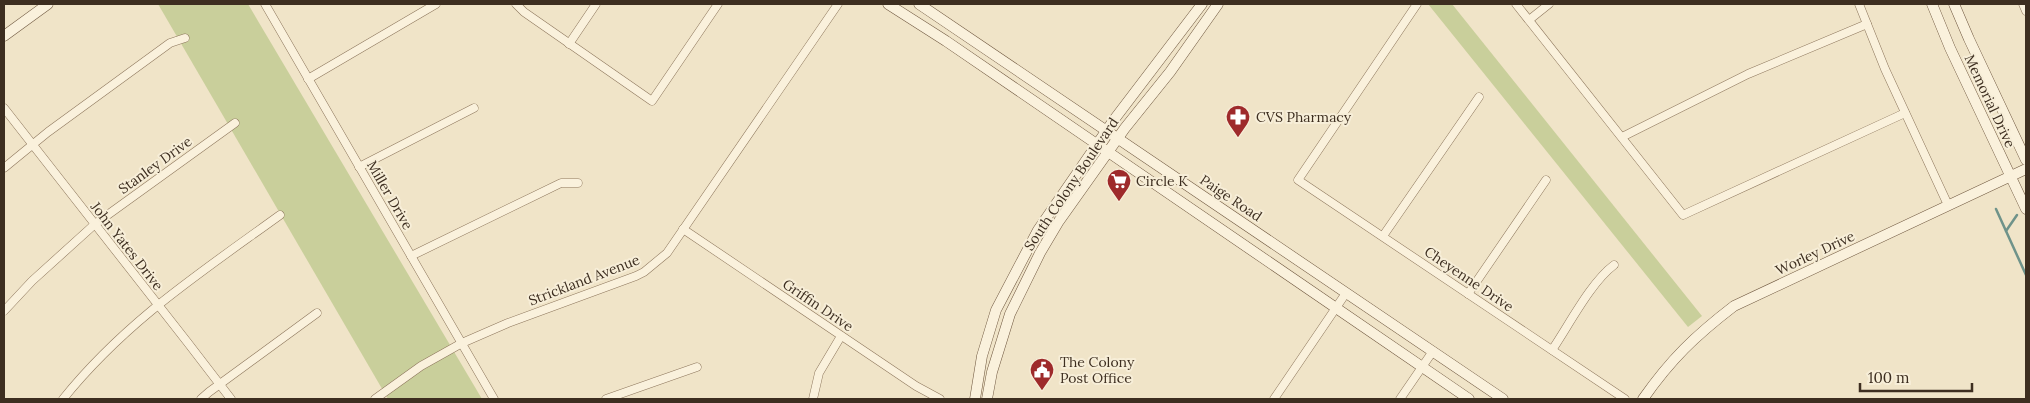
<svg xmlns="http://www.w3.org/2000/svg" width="2030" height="403" font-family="Lora,serif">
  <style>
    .green { fill: #c9cf9b }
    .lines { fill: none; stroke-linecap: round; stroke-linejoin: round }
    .stream { stroke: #6f938a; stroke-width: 2.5 }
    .street-casing { stroke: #8d765c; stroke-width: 9 }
    .secondary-casing { stroke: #6f573f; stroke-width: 11 }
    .street { stroke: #faf1dc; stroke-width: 8 }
    .secondary { stroke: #faf1dc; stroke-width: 10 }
    .labels { text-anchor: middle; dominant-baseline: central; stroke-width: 4; stroke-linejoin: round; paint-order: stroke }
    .street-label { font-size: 14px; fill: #3d2e20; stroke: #f7eed8 }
    .poi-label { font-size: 14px; fill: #3d2e20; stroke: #f7eed8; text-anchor: start }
  </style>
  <rect width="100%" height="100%" fill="#f0e4c8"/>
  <g class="green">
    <path d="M158,4h90l234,395h-94z"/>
    <path d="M1428,4h24l250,312 -14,11z"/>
  </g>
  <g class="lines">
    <g class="stream">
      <path d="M1996,209l30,66"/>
      <path d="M2006,231l11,-16"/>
    </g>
    <defs>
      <g id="street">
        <path d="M265,4l229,395"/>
        <path d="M516,4l8,8 128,89 66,-97"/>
        <path d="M1417,4l-119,176 327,219"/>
        <path d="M1516,4l167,211 222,-102"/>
        <path d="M1859,4l26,65 63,136"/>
        <path d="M2023,4l3,7"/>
        <path d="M1529,20l20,-16"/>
        <path d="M569,44l27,-40"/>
        <path d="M308,79l128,-75"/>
        <path d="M4,108l184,235 43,56"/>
        <path d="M1622,137l126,-63 119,-50"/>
        <path d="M359,167l115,-59"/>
        <path d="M4,168l44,-36 122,-89 15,-5"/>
        <path d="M683,229l233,157 24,13"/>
        <path d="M1383,236l96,-139"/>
        <path d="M411,256l150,-73h17"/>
        <path d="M1468,294l78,-114"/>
        <path d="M4,311l28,-30 63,-57 140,-101"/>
        <path d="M1552,350c17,-25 39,-68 62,-85"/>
        <path d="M63,399c63,-78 137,-126 217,-184"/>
        <path d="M201,399l8,-7 108,-79"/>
        <path d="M375,399l46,-33 41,-23 46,-20 128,-47 8,-4 23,-19 171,-249"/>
        <path d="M606,399l91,-32"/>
        <path d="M813,399l6,-26 22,-37"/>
        <path d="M1274,399l72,-106"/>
        <path d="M1400,399l33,-48"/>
      </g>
      <g id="secondary">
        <path d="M888,4l58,37 523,358"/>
        <path d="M919,4l584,395"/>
        <path d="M1932,4l18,44 76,161"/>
        <path d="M1954,4l15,35 57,121"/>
        <path d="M4,36l44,-32"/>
        <path d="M975,399l7,-43 14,-46 42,-80 75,-109 89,-117"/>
        <path d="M987,399l5,-27 18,-58 30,-61 19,-32 66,-93 45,-56 48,-68"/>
        <path d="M1643,399c28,-40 52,-63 91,-93l292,-137"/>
      </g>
    </defs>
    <use href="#street" class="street-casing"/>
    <use href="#secondary" class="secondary-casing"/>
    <use href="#street" class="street"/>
    <use href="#secondary" class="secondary"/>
  </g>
  <defs>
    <symbol id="pharmacy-pin" viewBox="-11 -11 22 30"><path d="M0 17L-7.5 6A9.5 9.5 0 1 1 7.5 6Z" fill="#9e2a2b" stroke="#f7eed8"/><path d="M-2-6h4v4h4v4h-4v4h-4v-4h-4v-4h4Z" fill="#fff"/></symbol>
    <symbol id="supermarket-pin" viewBox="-11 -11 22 30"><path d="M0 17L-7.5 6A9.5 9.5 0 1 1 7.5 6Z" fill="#9e2a2b" stroke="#f7eed8"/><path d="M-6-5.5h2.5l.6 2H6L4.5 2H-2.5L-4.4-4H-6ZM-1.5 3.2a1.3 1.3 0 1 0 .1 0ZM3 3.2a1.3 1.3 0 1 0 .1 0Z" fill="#fff"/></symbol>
    <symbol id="civic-pin" viewBox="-11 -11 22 30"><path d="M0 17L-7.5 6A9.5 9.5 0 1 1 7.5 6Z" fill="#9e2a2b" stroke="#f7eed8"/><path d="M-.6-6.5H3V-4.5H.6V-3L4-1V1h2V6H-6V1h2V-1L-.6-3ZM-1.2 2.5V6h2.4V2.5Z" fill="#fff"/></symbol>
  </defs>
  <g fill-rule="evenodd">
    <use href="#pharmacy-pin" x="1224" y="103" width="28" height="38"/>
    <use href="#supermarket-pin" x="1105" y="167" width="28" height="38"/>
    <use href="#civic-pin" x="1028" y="356" width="28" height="38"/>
  </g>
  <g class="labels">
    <g class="street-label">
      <text transform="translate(1990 101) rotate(65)">Memorial Drive</text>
      <text transform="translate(155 165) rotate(-36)">Stanley Drive</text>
      <text transform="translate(1071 184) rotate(-56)">South Colony Boulevard</text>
      <text transform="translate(390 195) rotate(60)">Miller Drive</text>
      <text transform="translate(1231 198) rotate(34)">Paige Road</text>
      <text transform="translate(127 246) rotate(52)">John Yates Drive</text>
      <text transform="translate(1815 253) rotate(-25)">Worley Drive</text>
      <text transform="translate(1469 279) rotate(34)">Cheyenne Drive</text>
      <text transform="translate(584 280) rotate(-21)">Strickland Avenue</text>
      <text transform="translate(818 305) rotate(34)">Griffin Drive</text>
    </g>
    <g class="poi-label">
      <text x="1256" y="117">CVS Pharmacy</text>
      <text x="1136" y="181">Circle K</text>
      <text x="1060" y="362">The Colony<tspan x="1060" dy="16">Post Office</tspan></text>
    </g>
  </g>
  <rect width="2030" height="403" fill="none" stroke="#3d2e20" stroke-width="10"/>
  <path d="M1860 383v8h112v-8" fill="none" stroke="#3d2e20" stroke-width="2.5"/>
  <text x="1868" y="383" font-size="15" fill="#3d2e20" stroke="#f7eed8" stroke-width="4" paint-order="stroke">100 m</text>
</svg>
